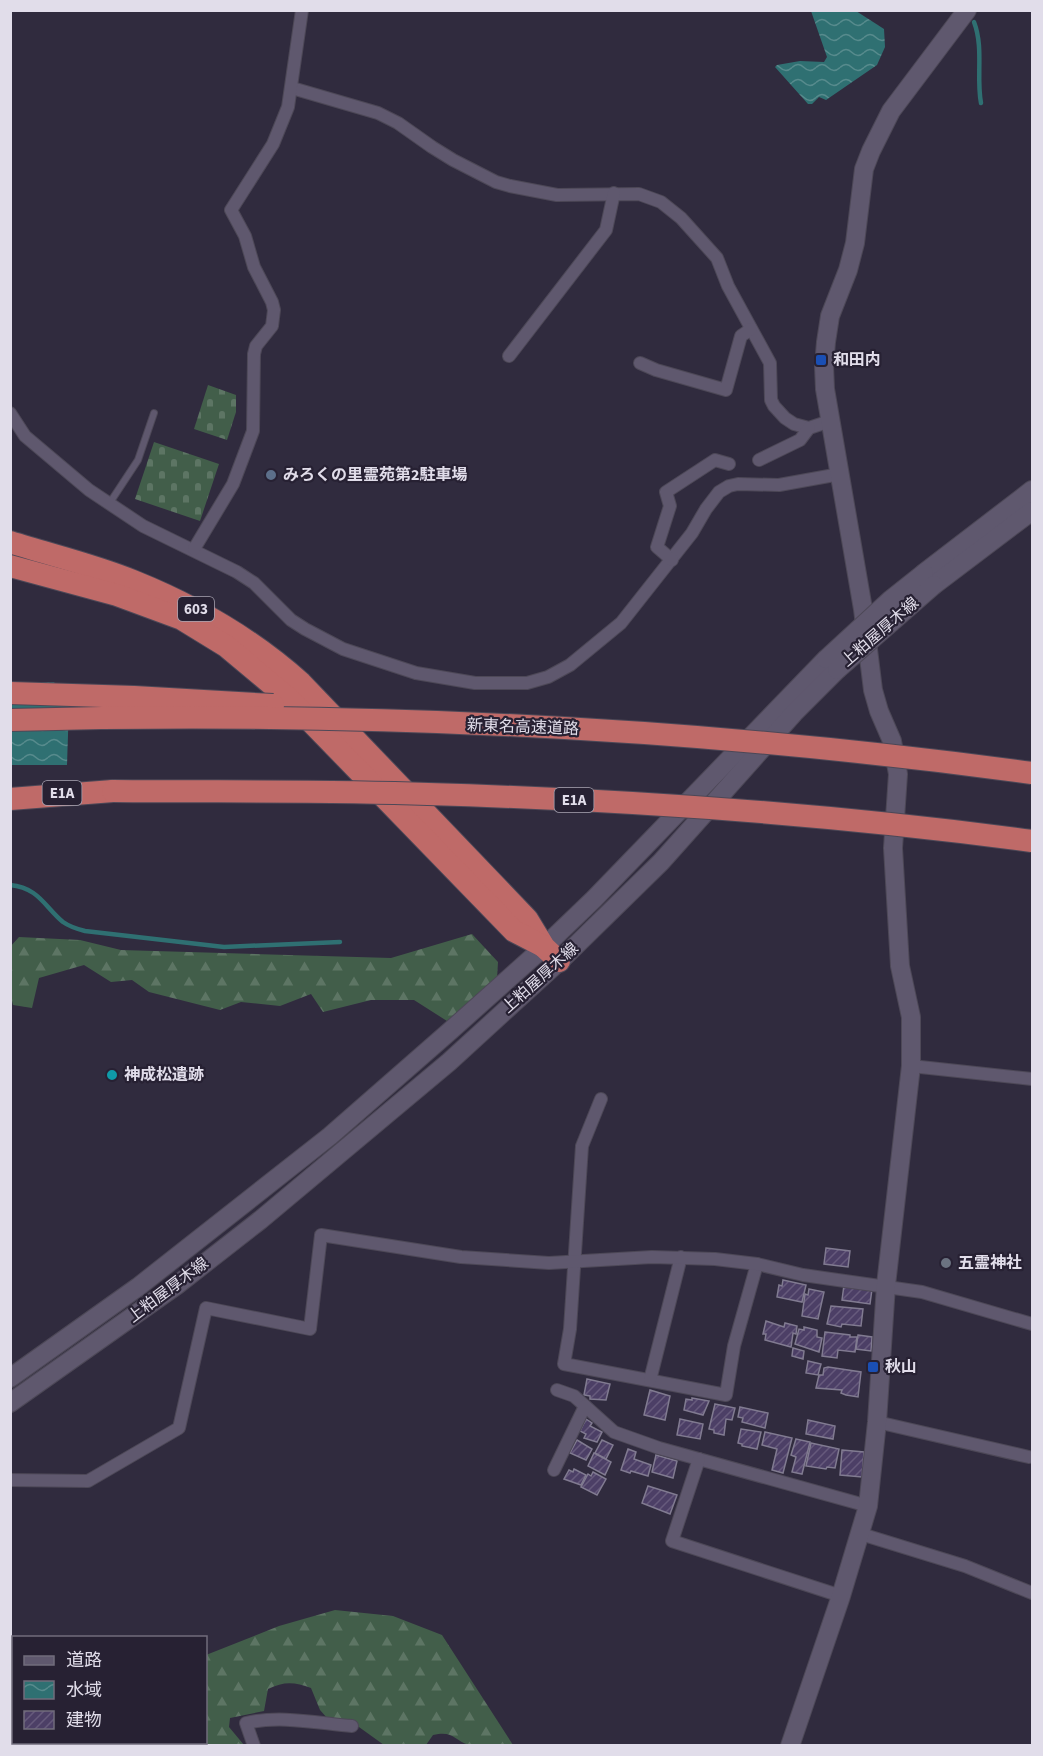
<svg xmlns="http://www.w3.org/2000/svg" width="1043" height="1756" font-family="'Source Sans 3','Noto Sans JP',sans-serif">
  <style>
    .forest { fill: url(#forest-firs) }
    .cemetery { fill: url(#cemetery-stones) }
    .water { fill: url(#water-waves) }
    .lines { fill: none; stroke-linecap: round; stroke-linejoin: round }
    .stream { stroke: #2f7072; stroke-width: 4.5 }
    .building { fill: url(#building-hatch); stroke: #817b91; stroke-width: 1.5 }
    .lane-casing { stroke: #4d4857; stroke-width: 8 }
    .street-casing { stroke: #4d4857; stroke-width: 14 }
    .secondary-casing { stroke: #4d4857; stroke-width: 20 }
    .highway-casing { stroke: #4d4857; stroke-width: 24 }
    .lane { stroke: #5f586e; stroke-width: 6 }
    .street { stroke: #5f586e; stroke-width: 12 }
    .secondary { stroke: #5f586e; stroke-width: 18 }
    .highway { stroke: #bf6a68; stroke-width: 22 }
    .secondary-bridge-casing { stroke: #4d4857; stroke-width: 20; stroke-linecap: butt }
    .highway-bridge-casing { stroke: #4d4857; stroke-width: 24; stroke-linecap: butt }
    .secondary-bridge { stroke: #5f586e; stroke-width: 18 }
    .highway-bridge { stroke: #bf6a68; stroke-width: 22 }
    .transit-dot { fill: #1a4fb4; stroke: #272133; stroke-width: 2 }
    .service-dot { fill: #5c6f8a; stroke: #272133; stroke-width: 2 }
    .culture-dot { fill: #0f9aa8; stroke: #272133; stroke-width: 2 }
    .worship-dot { fill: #6b7280; stroke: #272133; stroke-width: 2 }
    .labels { text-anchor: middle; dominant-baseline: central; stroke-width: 4.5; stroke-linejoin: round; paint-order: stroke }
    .shield { fill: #272133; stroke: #a9a5b3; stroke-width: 1.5 }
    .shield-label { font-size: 15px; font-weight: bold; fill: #e1ddea }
    .poi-label { font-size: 16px; font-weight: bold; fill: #e1ddea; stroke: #272133; text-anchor: start }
    .street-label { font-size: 16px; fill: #e1ddea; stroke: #272133 }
  </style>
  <defs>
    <pattern id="forest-firs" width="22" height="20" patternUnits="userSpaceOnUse" patternTransform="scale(1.5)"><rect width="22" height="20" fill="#425e4a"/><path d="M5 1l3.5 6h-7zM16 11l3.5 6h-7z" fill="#5d7564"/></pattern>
    <pattern id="cemetery-stones" width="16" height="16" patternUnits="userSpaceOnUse" patternTransform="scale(1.5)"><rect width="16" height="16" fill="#425e4a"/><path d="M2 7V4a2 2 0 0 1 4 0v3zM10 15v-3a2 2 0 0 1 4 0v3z" fill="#5d7564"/></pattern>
    <pattern id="water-waves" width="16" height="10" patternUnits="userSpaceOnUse" patternTransform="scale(1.5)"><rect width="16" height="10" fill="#2f7072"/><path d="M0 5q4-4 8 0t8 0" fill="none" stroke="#578b8d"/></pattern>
    <pattern id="building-hatch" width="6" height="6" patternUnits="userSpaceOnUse" patternTransform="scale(1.5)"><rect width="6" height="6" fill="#4c3f66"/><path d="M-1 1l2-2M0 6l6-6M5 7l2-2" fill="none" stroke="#665a7c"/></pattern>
  </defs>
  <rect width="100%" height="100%" fill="#302b3e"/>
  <g class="forest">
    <path d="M472,934l26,28 -1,17 -50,42 -33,-21h-43l-48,12 -12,-18 -31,12 -39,-4 -21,8 -71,-18 -17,-12 -21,2 -27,-17 -45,13 -7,30 -19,-3 -3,-11v-47l9,-10 61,3 41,10 270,8z"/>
    <path d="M335,1610l58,6 49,19 71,110c-11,0 -34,3 -44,0 -15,-5 -16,-15 -36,-10l-7,10h-42l-32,-23 -24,-3 -8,-9 -9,-22c-16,-6 -27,-7 -43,1l-4,22 -34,7 -1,9 15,18 -148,1 -1,-3 111,-1v-87l73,-29z"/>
  </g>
  <g class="cemetery">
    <path d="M208,385l28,10v17l-9,28 -33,-11z"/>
    <path d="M154,442l65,22 -19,57 -65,-22z"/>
  </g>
  <g class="water">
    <path d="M811,11h45l28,18 1,18 -8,18 -51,35 -7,-3 -7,7h-4l-33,-37 2,-2 23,-4 24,1 3,-5z"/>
    <path d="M11,682h43l15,22 -2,61h-56z"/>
  </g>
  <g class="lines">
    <g class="stream">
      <path d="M974,22c10,26 2,55 7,81"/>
      <path d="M10,885c29,3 34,21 53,37 7,5 14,7 22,9l139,16 116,-5"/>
    </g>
  </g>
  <g class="building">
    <path d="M826,1248l24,3 -2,16 -24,-3z"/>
    <path d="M783,1280l23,5 -4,17 -25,-5 2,-12 3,1z"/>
    <path d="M844,1285l28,4 -2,15 -28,-4z"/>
    <path d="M809,1289l15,3 -6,27 -16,-3 3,-22 3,1z"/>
    <path d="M831,1306l32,3 -2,17 -19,-2 -1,3 -14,-3z"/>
    <path d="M766,1321l18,6 1,-4 12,3 -1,8 -3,-1 -2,14 -26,-7 1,-6h-3z"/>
    <path d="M804,1327l13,3v7l5,1 -3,14 -24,-8 4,-15 5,1z"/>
    <path d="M825,1332l25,3v2h7l-2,15 -17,-2 -1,8 -15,-2z"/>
    <path d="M858,1335l14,2 -1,14 -15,-2z"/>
    <path d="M793,1348l11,3 -1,8 -11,-3z"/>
    <path d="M808,1361l13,3 -3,11 -12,-2z"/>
    <path d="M828,1367l33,5 -3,25 -12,-2 -5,-2 1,-3 -26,-2 3,-13h4l1,-7z"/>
    <path d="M587,1379l23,5 -4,16 -16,-1v-3l-6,-1z"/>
    <path d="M650,1390l20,6 -5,24 -21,-5z"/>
    <path d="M692,1398l17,3 -6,14 -19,-5 2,-11 6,1z"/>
    <path d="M715,1404l20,4 -3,12 -6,-1 -2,16 -10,-2v-3l-5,-1z"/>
    <path d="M740,1407l28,6 -3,15 -23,-6 1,-4 -5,-1z"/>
    <path d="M586,1419l6,4 -2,3 12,6 -5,10 -13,-4 2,-4 -6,-3z"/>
    <path d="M680,1419l23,5 -3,15 -23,-4z"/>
    <path d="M808,1420l27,6 -2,13 -27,-5z"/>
    <path d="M741,1429l20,3 -4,17 -15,-3v-2l-4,-1z"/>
    <path d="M765,1432l27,6 -9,35 -11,-3 5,-21 -15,-4z"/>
    <path d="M796,1439l14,3 -8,32 -10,-2 4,-15 -5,-2z"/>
    <path d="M577,1440l15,9 -6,11 -16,-7z"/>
    <path d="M602,1440l11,5 -7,14 -11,-6z"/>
    <path d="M811,1443l28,6 -4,19 -8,-1 -1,2 -20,-3z"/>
    <path d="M628,1449l8,3 -2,7 17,6 -3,11 -17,-5 -1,2 -9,-3z"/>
    <path d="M842,1450l22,2 -2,25 -22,-2z"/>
    <path d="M594,1453l17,9 -6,13 -17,-9z"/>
    <path d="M656,1455l21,6 -4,17 -21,-6z"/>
    <path d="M574,1469l12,6 -5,10 -17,-6 5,-9 4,2z"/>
    <path d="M593,1472l13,7 -9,16 -16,-8 7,-13 3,2z"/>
    <path d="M648,1486l29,9 -7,19 -28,-11z"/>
  </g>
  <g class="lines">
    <defs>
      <path id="lane" d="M109,504l29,-44 16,-47"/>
      <g id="street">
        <path d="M292,88l86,25 20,10 34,24 21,13 43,22 14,4 47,9 82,-1 22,8 20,16 36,40 11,28 42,77 1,37 3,6 11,12 9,6 15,4 21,-7"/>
        <path d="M509,356l97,-126 8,-37"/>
        <path d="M640,363l16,7 70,20 15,-54 10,-7"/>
        <path d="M10,413l15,23 64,54 54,36 94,46 17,11 37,37 14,9 38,20 73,24 59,10h52l21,-6 22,-12 51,-42 71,-90 14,-24 13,-17 10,-6 9,-2 41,1 61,-11"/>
        <path d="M759,460l41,-20 9,-12"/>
        <path d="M194,549l39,-65 20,-53 1,-77 2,-8 16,-20 2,-16 -2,-8 -18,-35 -9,-31 -14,-26 42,-66 15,-37 14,-97"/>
        <path d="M672,560l-15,-13 13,-41 -4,-14 49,-32 14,4"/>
        <path d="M911,1066l121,13"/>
        <path d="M601,1099l-19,47 -12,183 -6,35 162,31 8,-49 23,-82"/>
        <path d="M650,1380l31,-123"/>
        <path d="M557,1390l17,6 40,36 45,16 209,58"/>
        <path d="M877,1422l152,35"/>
        <path d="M699,1459l-27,82 169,55"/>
        <path d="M554,1470l31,-64"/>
        <path d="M10,1480l78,1 91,-53 27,-120 104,21 11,-94 140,22 88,6 103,-6 63,2 42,5 46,11 119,17 110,32"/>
        <path d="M861,1534l104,32 67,27"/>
        <path d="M10,1715l4,1"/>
        <path d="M135,1742l3,4"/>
        <path d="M254,1746l-8,-23c34,-8 71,0 106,3"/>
      </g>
      <g id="secondary">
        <path d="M924,573l108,-83"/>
        <path d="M934,585l98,-74"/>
        <path d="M10,1378l128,-91 192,-151 120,-105 94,-84 50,-48 232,-240"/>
        <path d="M10,1403l167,-118 82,-64 190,-159 117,-107 95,-93 133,-149 43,-43"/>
        <path d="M790,1746l51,-150 27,-90 9,-84 9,-137 25,-219v-49l-11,-51 -7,-118 5,-74 -6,-33 -13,-30 -6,-21 -10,-81 -38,-220 -1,-23 2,-24 4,-26 18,-46 7,-27 9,-74 7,-18 20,-40 76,-101"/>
      </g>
      <g id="highway">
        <path d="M10,542c41,13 84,23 123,39 62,25 118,57 168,102l226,236 17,28 15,14"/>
        <path d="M10,566l107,29 65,24 44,27 62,52 226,233 29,15"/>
        <path d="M10,799l103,-8"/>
      </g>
    </defs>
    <use href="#lane" class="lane-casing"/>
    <use href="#street" class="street-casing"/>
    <use href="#secondary" class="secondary-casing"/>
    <use href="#highway" class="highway-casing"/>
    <use href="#lane" class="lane"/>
    <use href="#street" class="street"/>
    <use href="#secondary" class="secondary"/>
    <use href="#highway" class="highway"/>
    <defs>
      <g id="secondary-bridge">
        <path d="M826,659l64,-59 34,-27"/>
        <path d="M837,670l97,-85"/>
      </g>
      <g id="highway-bridge">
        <path d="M10,693l124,4 139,8"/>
        <path d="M10,720c341,-9 685,7 1022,53"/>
        <path d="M113,791c105,1 210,-1 315,3 202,6 404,20 604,47"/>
      </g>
    </defs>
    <use href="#secondary-bridge" class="secondary-bridge-casing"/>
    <use href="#highway-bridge" class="highway-bridge-casing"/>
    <use href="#secondary-bridge" class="secondary-bridge"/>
    <use href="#highway-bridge" class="highway-bridge"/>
  </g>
  <g class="transit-dot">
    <rect x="815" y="354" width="12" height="12" rx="3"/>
    <rect x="867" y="1361" width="12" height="12" rx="3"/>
  </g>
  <circle class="service-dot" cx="271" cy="475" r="6"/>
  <circle class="culture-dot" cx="112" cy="1075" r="6"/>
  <circle class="worship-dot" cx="946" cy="1263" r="6"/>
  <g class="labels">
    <g class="shield">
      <rect x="178" y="597" width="36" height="24" rx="4.5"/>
      <rect x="42.5" y="781" width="39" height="24" rx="4.5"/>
      <rect x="554.5" y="788" width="39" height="24" rx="4.5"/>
    </g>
    <g class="shield-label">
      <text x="196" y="609">603</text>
      <text x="62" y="793">E1A</text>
      <text x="574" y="800">E1A</text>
    </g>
    <g class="poi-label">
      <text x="833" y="360">和田内</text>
      <text x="283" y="475">みろくの里霊苑第2駐車場</text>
      <text x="124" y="1075">神成松遺跡</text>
      <text x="958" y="1263">五霊神社</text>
      <text x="885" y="1367">秋山</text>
    </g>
    <g class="street-label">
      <text transform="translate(880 632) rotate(-41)">上粕屋厚木線</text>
      <text transform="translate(523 727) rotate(2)">新東名高速道路</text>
      <text transform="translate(540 978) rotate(-42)">上粕屋厚木線</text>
      <text transform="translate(168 1290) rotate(-37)">上粕屋厚木線</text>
    </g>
  </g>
  <rect width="1043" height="1756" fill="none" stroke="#e1ddea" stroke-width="24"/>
  <rect x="12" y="1636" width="195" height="108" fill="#272133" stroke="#716c7c" stroke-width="1.5"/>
  <rect x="24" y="1656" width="30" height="9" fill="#5f586e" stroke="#716c7c" stroke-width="1.5"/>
  <text x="66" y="1666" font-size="18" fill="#e1ddea">道路</text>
  <rect x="24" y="1681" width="30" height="18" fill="url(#water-waves)" stroke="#716c7c" stroke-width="1.5"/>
  <text x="66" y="1696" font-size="18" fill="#e1ddea">水域</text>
  <rect x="24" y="1711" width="30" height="18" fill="url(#building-hatch)" stroke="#716c7c" stroke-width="1.5"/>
  <text x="66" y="1726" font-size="18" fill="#e1ddea">建物</text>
</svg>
